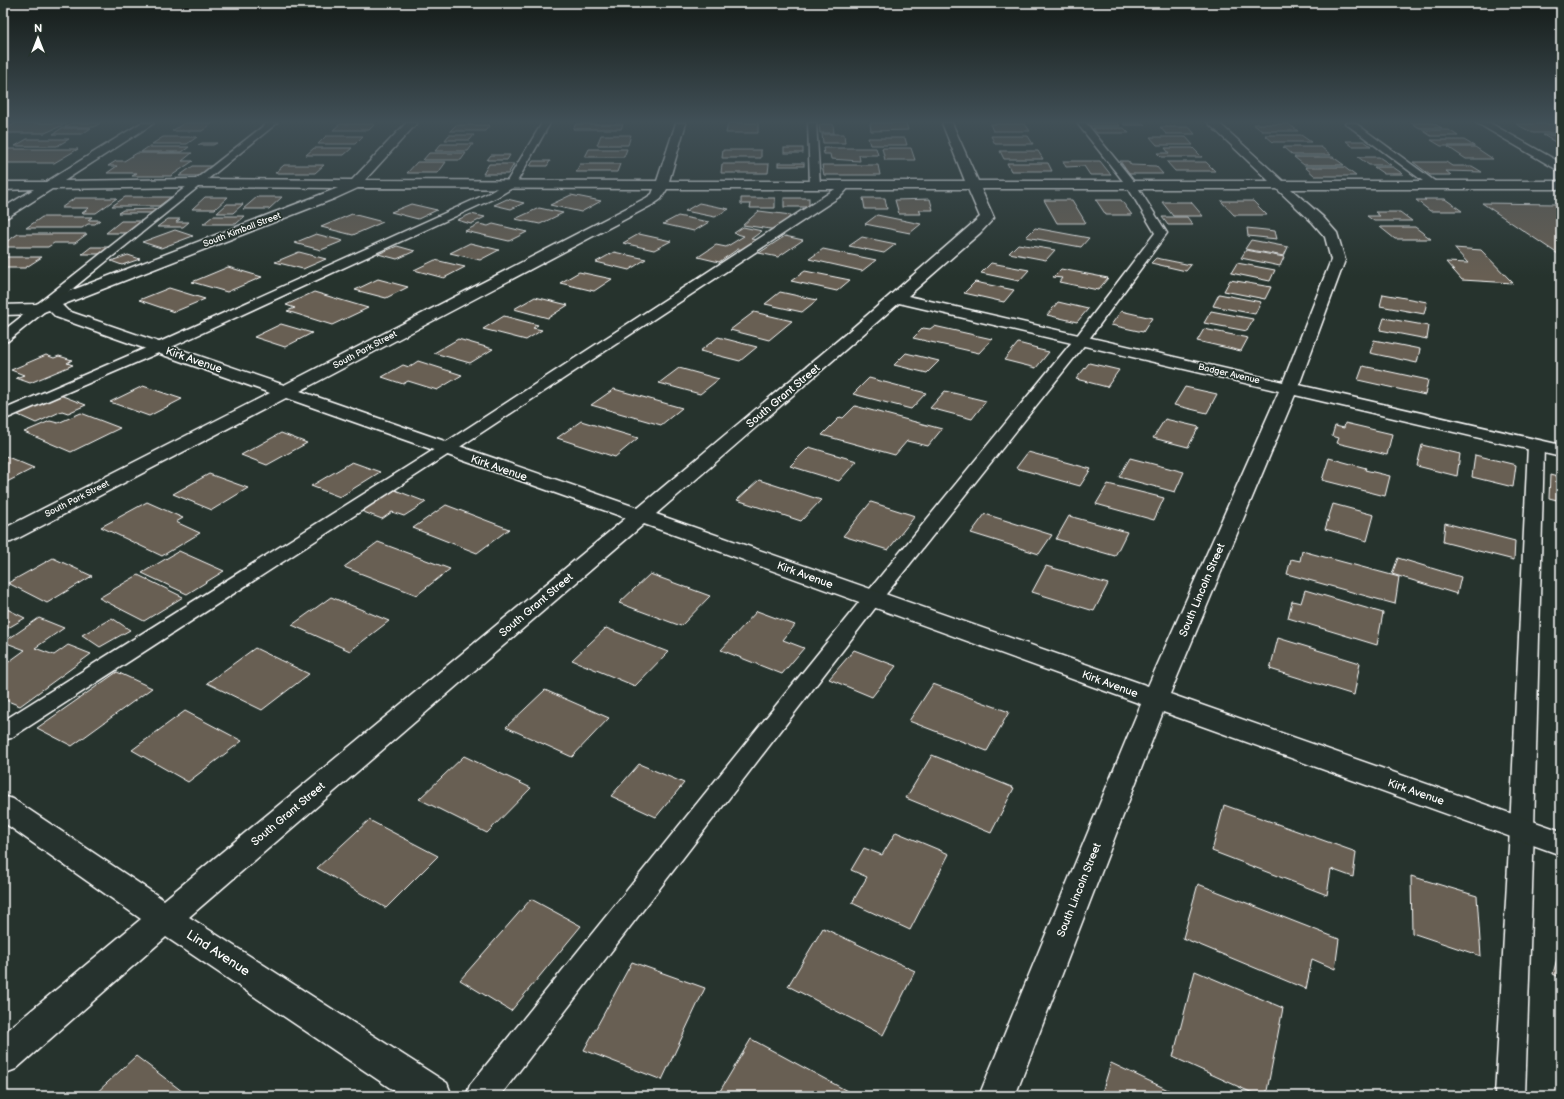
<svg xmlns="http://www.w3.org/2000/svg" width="1564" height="1099" font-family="'Balsamiq Sans',sans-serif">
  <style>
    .building { fill: #685f52; stroke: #fff }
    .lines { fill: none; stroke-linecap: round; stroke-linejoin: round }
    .service-casing { stroke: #fff; stroke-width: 3 }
    .minor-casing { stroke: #fff; stroke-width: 3 }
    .service { fill: #26332d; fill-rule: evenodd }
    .minor { fill: #26332d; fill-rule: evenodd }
    .labels { text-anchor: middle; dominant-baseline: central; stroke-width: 3.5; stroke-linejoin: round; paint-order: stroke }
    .far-street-label { font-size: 9px; fill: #fff; stroke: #26332d }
    .street-label { font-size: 11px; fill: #fff; stroke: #26332d }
    .near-street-label { font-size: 13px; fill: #fff; stroke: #26332d }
  </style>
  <rect width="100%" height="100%" fill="#26332d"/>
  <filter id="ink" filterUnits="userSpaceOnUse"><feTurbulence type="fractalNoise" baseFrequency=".025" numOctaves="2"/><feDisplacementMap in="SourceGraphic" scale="8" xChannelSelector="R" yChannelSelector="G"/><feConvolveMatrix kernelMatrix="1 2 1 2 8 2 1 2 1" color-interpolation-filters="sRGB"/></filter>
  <g filter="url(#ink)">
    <g class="building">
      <path d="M16,123h52l-23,10h-42v-2l6,-3h-2z"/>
      <path d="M71,123h29l-6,4h-29z"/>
      <path d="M184,123h29l-11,8h-30z"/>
      <path d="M728,123h30v10h-32z"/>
      <path d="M870,123h36l2,7 -37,1z"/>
      <path d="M1087,123h31l2,3h-31z"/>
      <path d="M1123,123h20l2,2h-21z"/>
      <path d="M1411,123h22l9,5h-22z"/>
      <path d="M340,124h35l-6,6h-36z"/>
      <path d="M576,124h47l-2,5h-48z"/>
      <path d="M819,124h14l1,9h-14z"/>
      <path d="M990,124h35l5,7h-37z"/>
      <path d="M1253,124h36l9,7h-36z"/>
      <path d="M1516,124h45v9h-28z"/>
      <path d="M456,125h34l-5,6h-35z"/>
      <path d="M1160,127h29l6,7h-29z"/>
      <path d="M62,128h29l-9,6h-29z"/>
      <path d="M1093,128h31l5,5h-32z"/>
      <path d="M1422,130h27l9,6h-27z"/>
      <path d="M822,134h22l1,9h-22z"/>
      <path d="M449,135h25l-4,5h-25z"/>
      <path d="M601,135h30l-3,10h-31z"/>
      <path d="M1265,135h36l10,7h-38z"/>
      <path d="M1543,135h18v8h-4z"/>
      <path d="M326,136h37l-8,8h-37z"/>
      <path d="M991,136h37l5,8h-38z"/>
      <path d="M163,137h34l-10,7h-35z"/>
      <path d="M1150,137h36l7,8h-36z"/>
      <path d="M868,138h37l2,7h-37z"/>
      <path d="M27,139h42l-12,7h-42z"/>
      <path d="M1431,140h33l10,6h-33z"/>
      <path d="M1346,141h18l7,5h-19z"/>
      <path d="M202,143h15l-4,2h-15z"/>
      <path d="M441,144h32l-5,7h-33z"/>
      <path d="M148,147h41l-7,5h-41z"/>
      <path d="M1283,147h38l10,8h-39z"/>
      <path d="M1448,147h27l18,12h-27z"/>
      <path d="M314,148h38l-8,7h-38z"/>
      <rect x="784" y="148" width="19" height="5"/>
      <path d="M823,148h53l2,7h-19l1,6 -29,-2 -1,-5h-6z"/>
      <path d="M882,148h29l4,12h-30z"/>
      <path d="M1165,148h28l9,9h-41l-4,-4h12z"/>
      <path d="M3,149h75l-24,14h-51z"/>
      <path d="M589,149h38l-3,8h-39z"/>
      <path d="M723,150h38v8h-39z"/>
      <path d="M1000,151h38l5,8h-39z"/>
      <path d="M137,153h55l-10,8h11l-22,15h-39l5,-3h-30l10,-7h-9l8,-5h8z"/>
      <path d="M429,153h37l-5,7h-38z"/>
      <path d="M491,155h19l-3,5h-20z"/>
      <path d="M1294,157h39l11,8h-40z"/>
      <path d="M1358,157h21l12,8h-22z"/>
      <path d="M533,161h17l-3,5h-17z"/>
      <path d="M1063,161h37l11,14h-21l-6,-9 -18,1z"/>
      <path d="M1120,161h8l3,4 25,1 7,8h-34z"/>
      <path d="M417,162h29l-8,11h-31z"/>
      <path d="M1167,162h39l9,9h-40z"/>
      <path d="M1413,162h33l6,4h20l10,6 -36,-1 5,4h-21z"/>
      <rect x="778" y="163" width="26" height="3"/>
      <path d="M1007,163h41l4,8h-41z"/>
      <path d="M489,164h25l-6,10h-25z"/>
      <path d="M580,164h40l-3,8h-41z"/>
      <path d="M722,164h47l-1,9h-47z"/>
      <path d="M284,165h40l-9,8h-40z"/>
      <path d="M822,165h56l2,10h-56z"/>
      <path d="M193,166h23l-14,10h-23z"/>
      <path d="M1305,167h39l12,9h-41z"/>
      <path d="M1374,167h19l10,7h-19z"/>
      <path d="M571,195l30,6 -20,11 -31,-7z"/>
      <path d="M125,197h46l-12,9h-47z"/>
      <path d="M205,197h23l-13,12h-23z"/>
      <path d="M257,197h25l-13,12h-26z"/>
      <path d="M75,198h42l-21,15h-14l7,-5h-28z"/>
      <path d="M741,198h34v10h-25l1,-4h-10z"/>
      <rect x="784" y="198" width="25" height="9"/>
      <path d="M863,198h22l2,11h-22z"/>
      <path d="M507,199l17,4 -13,6 -17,-4z"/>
      <path d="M930,199l3,11h-14l2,4h-22l-4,-14z"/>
      <path d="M1424,199h21l17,12h-32l-14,-11h10z"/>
      <path d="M1044,200h28l14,23h-29z"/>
      <path d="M1096,200h25l11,15h-26z"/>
      <path d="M1221,201h32l14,14h-33z"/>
      <path d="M1162,202h29l12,14h-30z"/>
      <path d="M699,203l30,6 -14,8 -30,-6z"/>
      <path d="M1482,203l75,1 4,2v50z"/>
      <path d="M227,204h16l-10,9h-16z"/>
      <path d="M411,204l26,6 -19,9 -27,-7z"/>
      <path d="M539,208l24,5 -23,11 -25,-5z"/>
      <path d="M157,209l-5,4h-34l5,-3z"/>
      <path d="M759,211l32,4 -14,15 -34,-5z"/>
      <path d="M1375,212h25l12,9h-38l-7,-5h13z"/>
      <path d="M352,214l31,8 -30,13 -32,-8z"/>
      <path d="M471,214l14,3 -14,7 -14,-4z"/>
      <path d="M877,215l44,9 -11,9 -45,-9z"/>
      <path d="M213,216h32l-9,8h-33z"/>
      <path d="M678,216l31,6 -15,9 -31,-7z"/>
      <path d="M42,217h50l-4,3h12l-5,4h-7l-6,4h-56z"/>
      <path d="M1162,217h25l6,8h-25z"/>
      <path d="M168,219h12l-4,3h13l-6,5h-26z"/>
      <path d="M121,221h24l-15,12h-24z"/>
      <path d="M479,224l9,2 5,-2 34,8 -18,9 -44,-10z"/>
      <path d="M743,227l19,4 -11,8 8,1 -14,10 -7,-1 -19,13 -21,-5 18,-12 10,2 18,-11 -10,-3z"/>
      <path d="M1380,227h35l16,12h-36z"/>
      <path d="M1035,228l54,10 -8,9 -55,-10z"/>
      <path d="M1247,228l28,3 2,8 -29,-3z"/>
      <path d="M175,230l18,6 -32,12 -19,-6z"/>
      <path d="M18,234h69l-12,9h-21l-6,4h-45v-3z"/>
      <path d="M316,234l27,7 -22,9 -27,-7z"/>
      <path d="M639,234l32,7 -17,9 -31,-7z"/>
      <path d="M785,236l18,4 -25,17 -19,-4z"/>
      <path d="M862,237l34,7 -12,9 -35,-7z"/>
      <path d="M1251,240l37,7 -4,9 -39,-7z"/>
      <path d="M470,243l29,7 -19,10 -30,-7z"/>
      <path d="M1018,244l37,6 -9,10 -37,-7z"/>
      <path d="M397,246l18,5 -18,8 -19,-5z"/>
      <path d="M91,247h22l-9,7h-22z"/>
      <path d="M1454,248l27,2 32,33 -51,-3 -16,-18 22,1z"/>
      <path d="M823,249l53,11 -14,11 -53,-12z"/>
      <path d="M1246,250l38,7 -4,9 -39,-8z"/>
      <path d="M299,252l27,7 -23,10 -28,-7z"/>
      <path d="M614,252l32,7 -17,11 -33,-8z"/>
      <path d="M128,255l12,4 -18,6 -11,-4z"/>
      <path d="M3,257h39l-17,11h-22z"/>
      <path d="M1156,258l35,7 -5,6 -35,-8z"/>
      <path d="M435,260l30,7 -21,11 -30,-8z"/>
      <path d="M991,263l38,7 -10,11 -38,-8z"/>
      <path d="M1237,263l38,7 -5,11 -39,-8z"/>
      <path d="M228,267l34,10 -35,15 -35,-10z"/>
      <path d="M1061,269l47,9 -10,12 -39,-8 3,-4 -9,-1z"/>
      <path d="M805,271l45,9 -13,11 -46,-10z"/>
      <path d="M579,272l33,7 -18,12 -34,-8z"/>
      <path d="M378,279l30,8 -22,11 -31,-8z"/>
      <path d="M1230,280l41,7 -6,12 -41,-8z"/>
      <path d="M975,282l39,8 -10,12 -40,-9z"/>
      <path d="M169,288l36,11 -31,13 -35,-12z"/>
      <path d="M314,292l54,16 -36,17 -45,-14 8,-3 -9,-3z"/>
      <path d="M780,292l37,8 -15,12 -37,-8z"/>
      <path d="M1219,294l42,8 -6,12 -42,-8z"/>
      <path d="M1383,294l44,8 -3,12 -44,-8z"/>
      <path d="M535,297l33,8 -20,13 -34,-9z"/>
      <path d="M1058,302l30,7 -11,13 -30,-7z"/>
      <path d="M1121,311l31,7 -9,14 -32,-7z"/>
      <path d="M1211,311l42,8 -6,12 -43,-8z"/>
      <path d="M754,312l38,9 -23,19 -39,-10z"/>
      <path d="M504,316l34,9 -5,3 9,2 -16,10 -43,-11z"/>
      <path d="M1384,318l45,8 -2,13 -47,-9z"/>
      <path d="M281,324l31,9 -27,14 -31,-10z"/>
      <path d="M934,326l58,13 -13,14 -66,-15 10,-10 7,1z"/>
      <path d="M1204,329l44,9 -7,13 -44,-10z"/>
      <path d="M718,337l39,10 -17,14 -40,-10z"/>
      <path d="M458,339l35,10 -23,14 -36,-10z"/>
      <path d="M1374,340l46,9 -3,14 -47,-10z"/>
      <path d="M1018,343l19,5 -1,1 13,3 -13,16 -32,-8z"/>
      <path d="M906,353l33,8 -12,12 -33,-8z"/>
      <path d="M46,355l8,3 5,-2 13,4 -5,3 6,2 -43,18 -14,-5 8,-3 -13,-5z"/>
      <path d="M418,361l44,14 -25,15 -29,-9 -5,3 -21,-7 21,-12 6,2z"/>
      <path d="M1089,363l30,7 -12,17 -31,-8z"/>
      <path d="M1363,366l65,14 -3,15 -67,-15z"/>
      <path d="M679,368l40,11 -19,15 -41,-11z"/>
      <path d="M869,378l57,15 -15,16 -58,-15z"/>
      <path d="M143,386l39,13 -33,17 -39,-14z"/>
      <path d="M1185,387l32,7 -10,19 -33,-8z"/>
      <path d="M614,389l68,19 -21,17 -70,-20z"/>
      <path d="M945,391l41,10 -14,18 -42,-11z"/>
      <path d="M60,395l26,10 -18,8 -6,-2 -26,12 -20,-9z"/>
      <path d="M855,406l87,23 -14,17 -21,-5 -12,14 -73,-20 18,-18 3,1z"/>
      <path d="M81,413l39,15 -49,24 -47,-20 26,-11 8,2z"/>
      <path d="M1165,419l34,8 -11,20 -35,-9z"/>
      <path d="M581,421l57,17 -23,19 -58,-19z"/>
      <path d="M1345,423l47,11 -5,21 -50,-12 2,-5 -7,-2 3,-10 9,2z"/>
      <path d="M281,433l26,10 -40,22 -26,-10z"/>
      <path d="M1422,445l38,9 -3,22 -40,-10z"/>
      <path d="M809,447l48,14 -18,20 -49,-15z"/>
      <path d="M1028,452l63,17 -11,17 -64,-18z"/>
      <path d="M3,455l31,13 -31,16z"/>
      <path d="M1475,455l41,10 -3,22 -41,-10z"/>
      <path d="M1130,458l54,14 -9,20 -56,-15z"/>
      <path d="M1329,458l37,10 -1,2 25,6 -5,20 -63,-16z"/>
      <path d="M352,462l28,10 -40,25 -29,-11z"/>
      <path d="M209,474l39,14 -36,22 -39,-16z"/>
      <path d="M1550,475l11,3v23l-12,-3z"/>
      <path d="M759,480l62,20 -20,21 -64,-21z"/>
      <path d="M1108,484l56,14 -10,22 -58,-16z"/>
      <path d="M395,490l31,12 -22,14 -12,-4 -10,7 -21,-8z"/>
      <path d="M147,502l36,16 -7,4 24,11 -38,23 -61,-29z"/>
      <path d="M871,502l44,14 -27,34 -45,-14z"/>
      <path d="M1333,504l41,11 -7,26 -42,-12z"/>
      <path d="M446,505l63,24 -32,24 -64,-25z"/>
      <path d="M985,514l67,21 -13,19 -68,-21z"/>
      <path d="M1069,516l58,16 -12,24 -59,-17z"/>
      <path d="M1445,523l70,18 -1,19 -71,-18z"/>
      <path d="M378,542l72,27 -33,26 -73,-28z"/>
      <path d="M179,551l45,20 -37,23 -45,-21z"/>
      <path d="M1302,551l97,26 -4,27 -108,-30 4,-15 9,2z"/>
      <path d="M53,558l39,18 -45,27 -39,-20z"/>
      <path d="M1398,558l63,19 -4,17 -65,-20z"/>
      <path d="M1046,566l62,18 -14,27 -62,-19z"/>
      <path d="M650,574l60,22 -29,30 -62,-23z"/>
      <path d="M138,575l45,22 -39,24 -45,-23z"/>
      <path d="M1305,590l78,23 -6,32 -89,-27 4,-17 9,2z"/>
      <path d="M331,597l58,24 -39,30 -58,-26z"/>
      <path d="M3,607l22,11 -22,13z"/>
      <path d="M757,611l38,14 -12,15 21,8 -22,26 -61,-24z"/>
      <path d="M39,618l25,10 -29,20 19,7 14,-10 23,9 -71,52 -17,-7v-33l22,-16 -21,-8z"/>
      <path d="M112,618l18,12 -30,17 -18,-12z"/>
      <path d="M606,628l62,24 -33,34 -63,-26z"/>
      <path d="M1278,638l82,25 -6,32 -84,-26z"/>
      <path d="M255,648l54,26 -47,36 -55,-27z"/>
      <path d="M854,650l42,16 -24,31 -43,-18z"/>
      <path d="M117,672l35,16 -80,58 -35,-18z"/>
      <path d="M933,684l76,28 -22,39 -78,-30z"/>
      <path d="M545,690l64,28 -37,39 -66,-30z"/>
      <path d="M185,711l57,30 -54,41 -56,-32z"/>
      <path d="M932,755l82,33 -23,45 -85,-35z"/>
      <path d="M464,756l67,32 -44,45 -68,-34z"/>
      <path d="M639,764l45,19 -28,34 -45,-21z"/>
      <path d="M1224,805l132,47 -3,25 -22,-8 -4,26 -115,-44z"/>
      <path d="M369,820l69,36 -52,52 -69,-40z"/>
      <path d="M896,832l53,22 -39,76 -58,-27 15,-26 -16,-7 13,-22 18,7z"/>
      <path d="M1411,876l66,20 4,60 -69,-23z"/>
      <path d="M1198,884l141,55 -4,30 -23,-10 -6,30 -123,-51z"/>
      <path d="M531,899l50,27 -70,85 -51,-31z"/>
      <path d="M823,928l92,43 -32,64 -95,-49z"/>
      <path d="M1561,943v35l-8,-4z"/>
      <path d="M632,962l73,26 -43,92 -78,-30z"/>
      <path d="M1195,971l88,37 -17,88h-7l-86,-39z"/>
      <path d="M751,1039l98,53 -2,4h-130z"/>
      <path d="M136,1056l51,39 -94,1z"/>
      <path d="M1111,1063l70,33h-80z"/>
    </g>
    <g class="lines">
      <defs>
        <g id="service">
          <path d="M267,123h10l-269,218 -5,1v-11z"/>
          <path d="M542,123h8l-36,64 -17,10 -334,154 -160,69v-10l150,-65 336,-152 17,-10z"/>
          <path d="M808,123h8l4,62 -5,3 -5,-3z"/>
          <path d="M1077,123h9l49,60 32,50 -81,110 -207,260 -379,493h-34l4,-11 395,-490 211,-258 79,-104 -28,-47z"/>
          <path d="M1345,123h10l85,62 -5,3 -4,-1z"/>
          <path d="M846,182l5,3 -9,10 -390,257 -441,286 -8,2v-19l437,-275z"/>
          <path d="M1536,440l6,2 2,3 -10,384 -9,267h-30l15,-267 18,-384 2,-3z"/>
        </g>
        <g id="minor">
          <path d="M141,123h13l-90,58 132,-2 156,1 54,-57h11l-52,57 292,1 19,-58h10l-17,58h296l-23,-58h10l26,58h291l-61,-58h11l64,58h278v8h-270l32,28 14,16 8,27 -46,125 262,60v12l-266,-62 -125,299 391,137v24l-398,-143 -148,384h-36l162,-392 -497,-180 -455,393 258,166 5,13h-50l-236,-159 -150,132 -13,5v-40l138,-115 -138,-97v-26l10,3 151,101 462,-382 -340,-120 -275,144 -8,1v-14l267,-136 -214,-76 -7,-7 -11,4 -35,1v-10l33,-1 302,-116 -142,-1 -144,2 -44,28 -5,1v-10l31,-19 -31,1v-8h43zM358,188l296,1 -2,5 -6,4 -362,187 -216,-74 -6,-6 274,-107zM667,189h301l12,28 -131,114 -211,177 -338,-117 354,-187 7,-5zM981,189h296l36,34 12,14 6,23 -48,122 -375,-86 72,-63 14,-15zM899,303l380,88 -131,295 -492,-172z"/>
          <path d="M1477,123h13l71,40v9z"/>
        </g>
      </defs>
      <use href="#service" class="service-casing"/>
      <use href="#minor" class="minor-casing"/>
      <use href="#service" class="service"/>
      <use href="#minor" class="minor"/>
    </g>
  </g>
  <linearGradient id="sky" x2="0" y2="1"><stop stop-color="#151c19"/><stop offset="0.44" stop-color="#415057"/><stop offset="1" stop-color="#415057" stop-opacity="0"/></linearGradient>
  <rect width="1564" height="277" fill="url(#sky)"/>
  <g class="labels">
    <g class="far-street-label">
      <text transform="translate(242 230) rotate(-21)">South Kimball Street</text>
      <text transform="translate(365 350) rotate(-28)">South Park Street</text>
      <text transform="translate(1229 374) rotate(13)">Badger Avenue</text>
      <text transform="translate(77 499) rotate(-27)">South Park Street</text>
    </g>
    <g class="street-label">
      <text transform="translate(194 360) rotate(19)">Kirk Avenue</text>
      <text transform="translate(783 396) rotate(-40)">South Grant Street</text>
      <text transform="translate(499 468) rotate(19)">Kirk Avenue</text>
      <text transform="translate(805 575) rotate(20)">Kirk Avenue</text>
      <text transform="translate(1202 590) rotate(-67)">South Lincoln Street</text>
      <text transform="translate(536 605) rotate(-40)">South Grant Street</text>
      <text transform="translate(1110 684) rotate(20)">Kirk Avenue</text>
      <text transform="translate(1416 792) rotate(19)">Kirk Avenue</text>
      <text transform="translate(288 814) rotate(-40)">South Grant Street</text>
      <text transform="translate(1079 890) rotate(-68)">South Lincoln Street</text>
    </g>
    <g class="near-street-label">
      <text transform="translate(218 953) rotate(33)">Lind Avenue</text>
    </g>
  </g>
  <rect width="1564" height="1099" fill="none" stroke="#26332d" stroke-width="16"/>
  <rect x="8" y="8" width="1548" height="1083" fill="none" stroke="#fff" stroke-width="1.5" filter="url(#ink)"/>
  <g transform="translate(38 38)" stroke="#26332d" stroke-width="3" paint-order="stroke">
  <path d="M0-3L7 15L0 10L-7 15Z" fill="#ffffff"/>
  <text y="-6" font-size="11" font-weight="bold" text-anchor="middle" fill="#ffffff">N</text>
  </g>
</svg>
